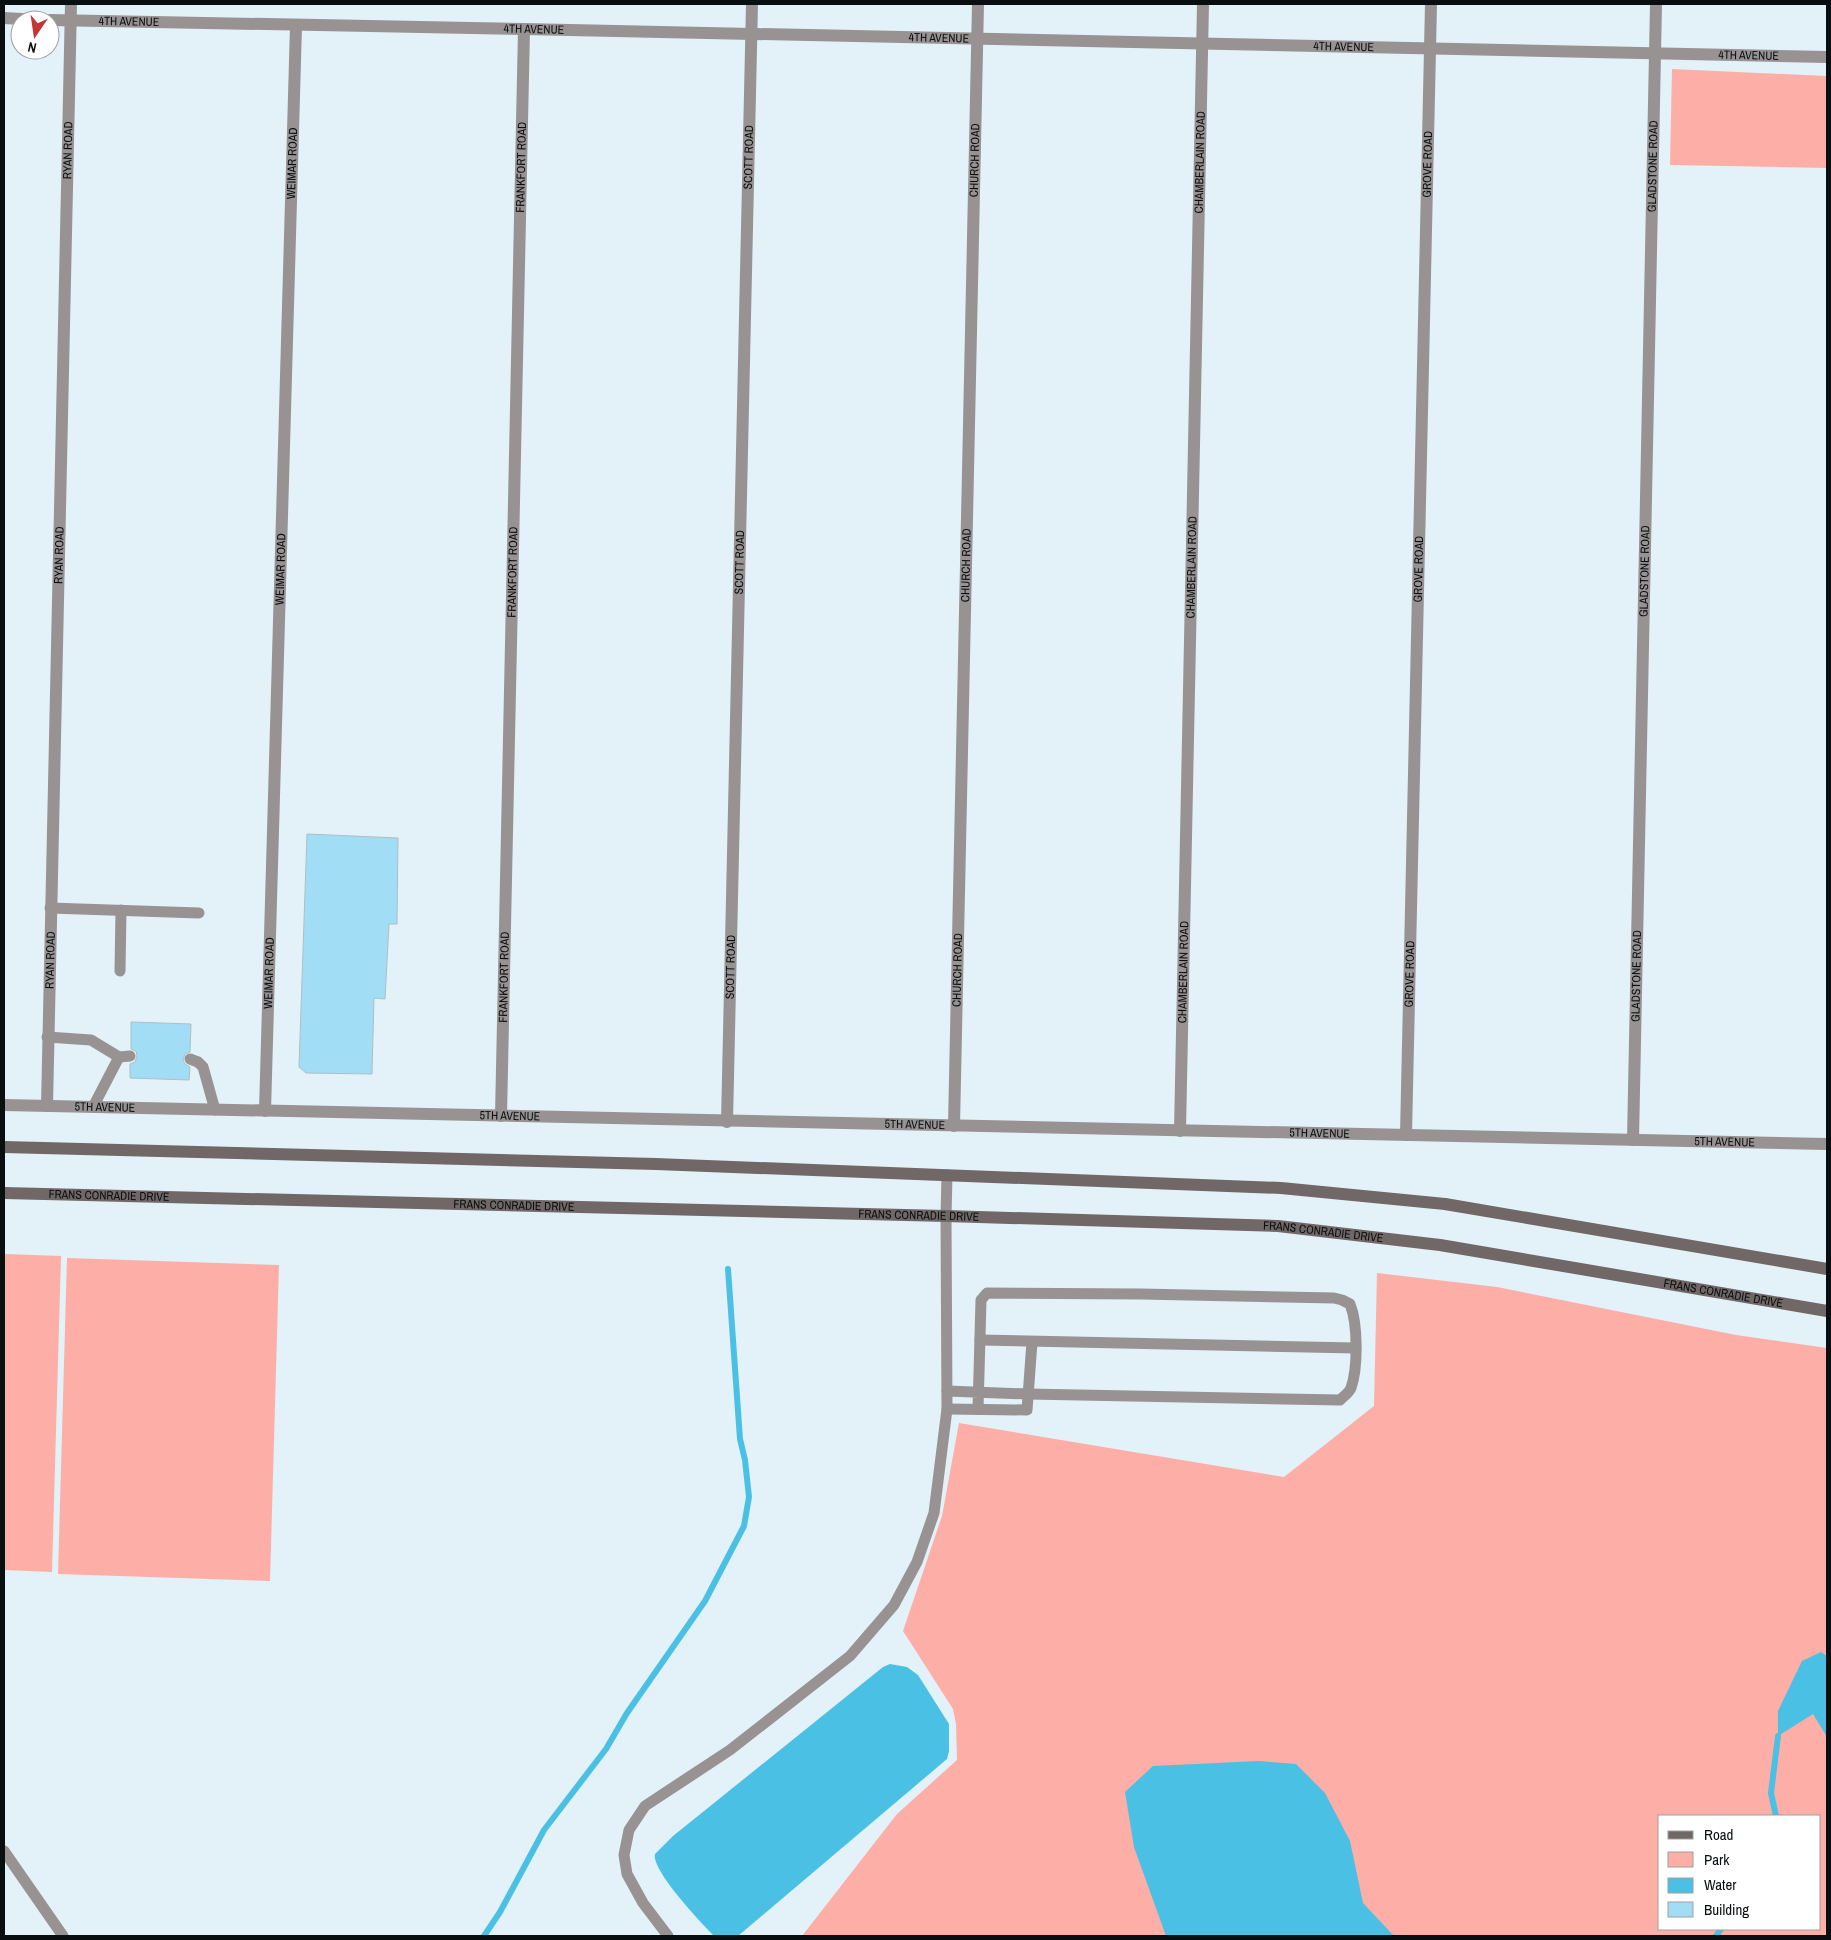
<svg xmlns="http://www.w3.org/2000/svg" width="1831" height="1940" font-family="'Archivo Narrow',sans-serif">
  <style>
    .green { fill: #fdaea6; fill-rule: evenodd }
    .water { fill: #4bc0e5 }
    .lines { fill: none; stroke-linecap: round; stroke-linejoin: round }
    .stream { stroke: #4bc0e5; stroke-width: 6 }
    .building { fill: #a1def5; stroke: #afbec4 }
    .lane { stroke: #999292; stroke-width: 11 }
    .street { stroke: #999292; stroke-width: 12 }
    .secondary { stroke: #716766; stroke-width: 12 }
    .labels { text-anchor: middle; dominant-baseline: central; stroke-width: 5; stroke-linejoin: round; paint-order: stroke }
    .street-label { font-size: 12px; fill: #090e10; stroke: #fff }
  </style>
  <rect width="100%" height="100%" fill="#e2f2f8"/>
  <g class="green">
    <path d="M1672,69l155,7v92l-157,-3z"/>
    <path d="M4,1254l57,2 -9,316 -48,-2z"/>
    <path d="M67,1258l212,7 -9,316 -212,-7z"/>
    <path d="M1377,1273l120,14 239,48 91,13v588h-1025l95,-122 60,-54 -1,-36 -3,-15 -50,-78 39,-115 17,-93 325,54 90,-71zM1660,1816h160v113h-160z"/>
  </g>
  <g class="water">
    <path d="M1821,1652l6,4v81l-14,-23 -35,22v-25l24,-50z"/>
    <path d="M890,1664l17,3 11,8 31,49v27l-2,8 -209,177h-24c-13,-13 -63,-66 -59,-82l18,-18 210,-169z"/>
    <path d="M1258,1761l38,3 29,29 25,48 13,62 31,33h-228l-32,-89 -9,-55 28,-26z"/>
  </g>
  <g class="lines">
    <g class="stream">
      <path d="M1776,1816l-5,-23 7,-57"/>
      <path d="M484,1936l16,-24 44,-82 62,-81 21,-36 78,-112 39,-75 5,-29 -4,-37 -5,-21 -12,-170"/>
      <path d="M1716,1936l5,-7"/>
    </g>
  </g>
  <g class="building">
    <path d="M307,834l91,4 -1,86h-8l-4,75 -11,-1 -2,76 -66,-1 -7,-6z"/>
    <path d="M131,1022l60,2 -1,28 -5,2 -2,6 2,4 5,3 -1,13 -59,-2v-14l5,-2 2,-6 -1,-5 -5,-2z"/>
  </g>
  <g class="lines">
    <g class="lane">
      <path d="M50,908l149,5"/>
      <path d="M120,971l1,-61"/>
      <path d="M47,1037l44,3 28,17"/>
      <path d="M190,1059l8,3 5,5 12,43"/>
      <path d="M93,1107l26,-50 11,-1"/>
      <path d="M980,1340l375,8"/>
      <path d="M947,1391l81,3 312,6c4,-4 9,-7 11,-12 7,-20 7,-64 -1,-84l-8,-4 -8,-2 -193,-4 -154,-1 -6,7 -3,109"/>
      <path d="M947,1409l80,1 5,-68"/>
      <path d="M4,1851l59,85"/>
      <path d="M668,1936l-25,-33 -16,-29 -3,-19 5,-25 16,-24 85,-56 120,-94 44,-51 23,-43 17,-49 13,-104 -1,-193 1,-41"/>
    </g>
    <g class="street">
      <path d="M4,18l36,2"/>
      <path id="s1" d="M50,20l474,9 1303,28"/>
      <path id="s2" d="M4,1105l1823,39"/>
      <path id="s3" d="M47,1106l24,-1102"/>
      <path id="s4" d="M265,1111l31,-1085"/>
      <path id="s5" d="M501,1116l23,-1087"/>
      <path id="s6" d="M727,1122l25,-1118"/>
      <path id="s7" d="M954,1126l24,-1122"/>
      <path id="s8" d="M1180,1131l23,-1127"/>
      <path id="s9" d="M1406,1135l25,-1131"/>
      <path id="s10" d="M1633,1140l23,-1136"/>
    </g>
    <g class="secondary">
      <path d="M4,1147l652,17 625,24 164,16 382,65"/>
      <path id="s11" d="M4,1193l942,23 332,10 162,19 387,66"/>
    </g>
  </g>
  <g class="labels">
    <g class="street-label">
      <text stroke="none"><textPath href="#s1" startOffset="79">4TH AVENUE</textPath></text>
      <text stroke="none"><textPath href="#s1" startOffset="484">4TH AVENUE</textPath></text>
      <text stroke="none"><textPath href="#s1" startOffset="889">4TH AVENUE</textPath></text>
      <text stroke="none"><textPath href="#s1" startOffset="1294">4TH AVENUE</textPath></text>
      <text stroke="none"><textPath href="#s1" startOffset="1699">4TH AVENUE</textPath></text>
      <text stroke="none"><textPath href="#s3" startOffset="956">RYAN ROAD</textPath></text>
      <text stroke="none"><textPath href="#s6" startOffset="965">SCOTT ROAD</textPath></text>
      <text stroke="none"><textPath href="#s7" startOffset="966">CHURCH ROAD</textPath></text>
      <text stroke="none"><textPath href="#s8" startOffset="969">CHAMBERLAIN ROAD</textPath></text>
      <text stroke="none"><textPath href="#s4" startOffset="948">WEIMAR ROAD</textPath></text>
      <text stroke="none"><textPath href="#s9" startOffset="971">GROVE ROAD</textPath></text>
      <text stroke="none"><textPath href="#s5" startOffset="949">FRANKFORT ROAD</textPath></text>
      <text stroke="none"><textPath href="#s10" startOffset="974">GLADSTONE ROAD</textPath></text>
      <text stroke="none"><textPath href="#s3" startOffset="551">RYAN ROAD</textPath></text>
      <text stroke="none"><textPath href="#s6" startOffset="560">SCOTT ROAD</textPath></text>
      <text stroke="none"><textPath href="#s7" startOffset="561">CHURCH ROAD</textPath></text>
      <text stroke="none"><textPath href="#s8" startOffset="564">CHAMBERLAIN ROAD</textPath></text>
      <text stroke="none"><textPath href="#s4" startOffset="542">WEIMAR ROAD</textPath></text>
      <text stroke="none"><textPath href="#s9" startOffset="566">GROVE ROAD</textPath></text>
      <text stroke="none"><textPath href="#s5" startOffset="544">FRANKFORT ROAD</textPath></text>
      <text stroke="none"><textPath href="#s10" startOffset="569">GLADSTONE ROAD</textPath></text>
      <text stroke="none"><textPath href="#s3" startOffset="146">RYAN ROAD</textPath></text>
      <text stroke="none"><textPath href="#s6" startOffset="155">SCOTT ROAD</textPath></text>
      <text stroke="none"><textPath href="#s7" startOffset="156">CHURCH ROAD</textPath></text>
      <text stroke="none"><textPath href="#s8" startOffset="159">CHAMBERLAIN ROAD</textPath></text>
      <text stroke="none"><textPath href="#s4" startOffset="138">WEIMAR ROAD</textPath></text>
      <text stroke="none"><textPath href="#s9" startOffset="161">GROVE ROAD</textPath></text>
      <text stroke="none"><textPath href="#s5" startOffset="139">FRANKFORT ROAD</textPath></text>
      <text stroke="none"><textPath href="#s10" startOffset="164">GLADSTONE ROAD</textPath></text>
      <text stroke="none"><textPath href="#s2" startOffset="101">5TH AVENUE</textPath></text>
      <text stroke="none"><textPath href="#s2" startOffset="506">5TH AVENUE</textPath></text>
      <text stroke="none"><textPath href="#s2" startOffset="911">5TH AVENUE</textPath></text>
      <text stroke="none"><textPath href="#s2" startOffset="1316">5TH AVENUE</textPath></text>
      <text stroke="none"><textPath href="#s2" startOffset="1721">5TH AVENUE</textPath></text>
      <text stroke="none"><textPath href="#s11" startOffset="105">FRANS CONRADIE DRIVE</textPath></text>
      <text stroke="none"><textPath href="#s11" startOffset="510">FRANS CONRADIE DRIVE</textPath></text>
      <text stroke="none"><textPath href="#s11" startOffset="915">FRANS CONRADIE DRIVE</textPath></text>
      <text stroke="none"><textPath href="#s11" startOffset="1320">FRANS CONRADIE DRIVE</textPath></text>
      <text stroke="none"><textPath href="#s11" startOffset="1725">FRANS CONRADIE DRIVE</textPath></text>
    </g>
  </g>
  <rect width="1831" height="1940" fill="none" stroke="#090e10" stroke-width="10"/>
  <rect x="1658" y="1815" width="162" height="115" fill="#ffffff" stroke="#9d9f9f"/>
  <rect x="1668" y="1831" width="25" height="8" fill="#716766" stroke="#9d9f9f"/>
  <text x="1704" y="1840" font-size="15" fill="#090e10">Road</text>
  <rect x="1668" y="1852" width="25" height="15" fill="#fdaea6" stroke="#9d9f9f"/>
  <text x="1704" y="1865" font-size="15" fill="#090e10">Park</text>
  <rect x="1668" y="1878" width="25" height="15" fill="#4bc0e5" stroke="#9d9f9f"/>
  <text x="1704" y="1890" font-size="15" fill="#090e10">Water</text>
  <rect x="1668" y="1902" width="25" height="15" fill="#a1def5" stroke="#9d9f9f"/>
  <text x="1704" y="1915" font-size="15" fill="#090e10">Building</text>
  <g transform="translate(35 35) rotate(193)"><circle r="24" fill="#ffffff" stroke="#9d9f9f"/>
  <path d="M0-4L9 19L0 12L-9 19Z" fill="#c43536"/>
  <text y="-8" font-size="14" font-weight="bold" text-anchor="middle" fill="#090e10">N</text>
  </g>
</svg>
